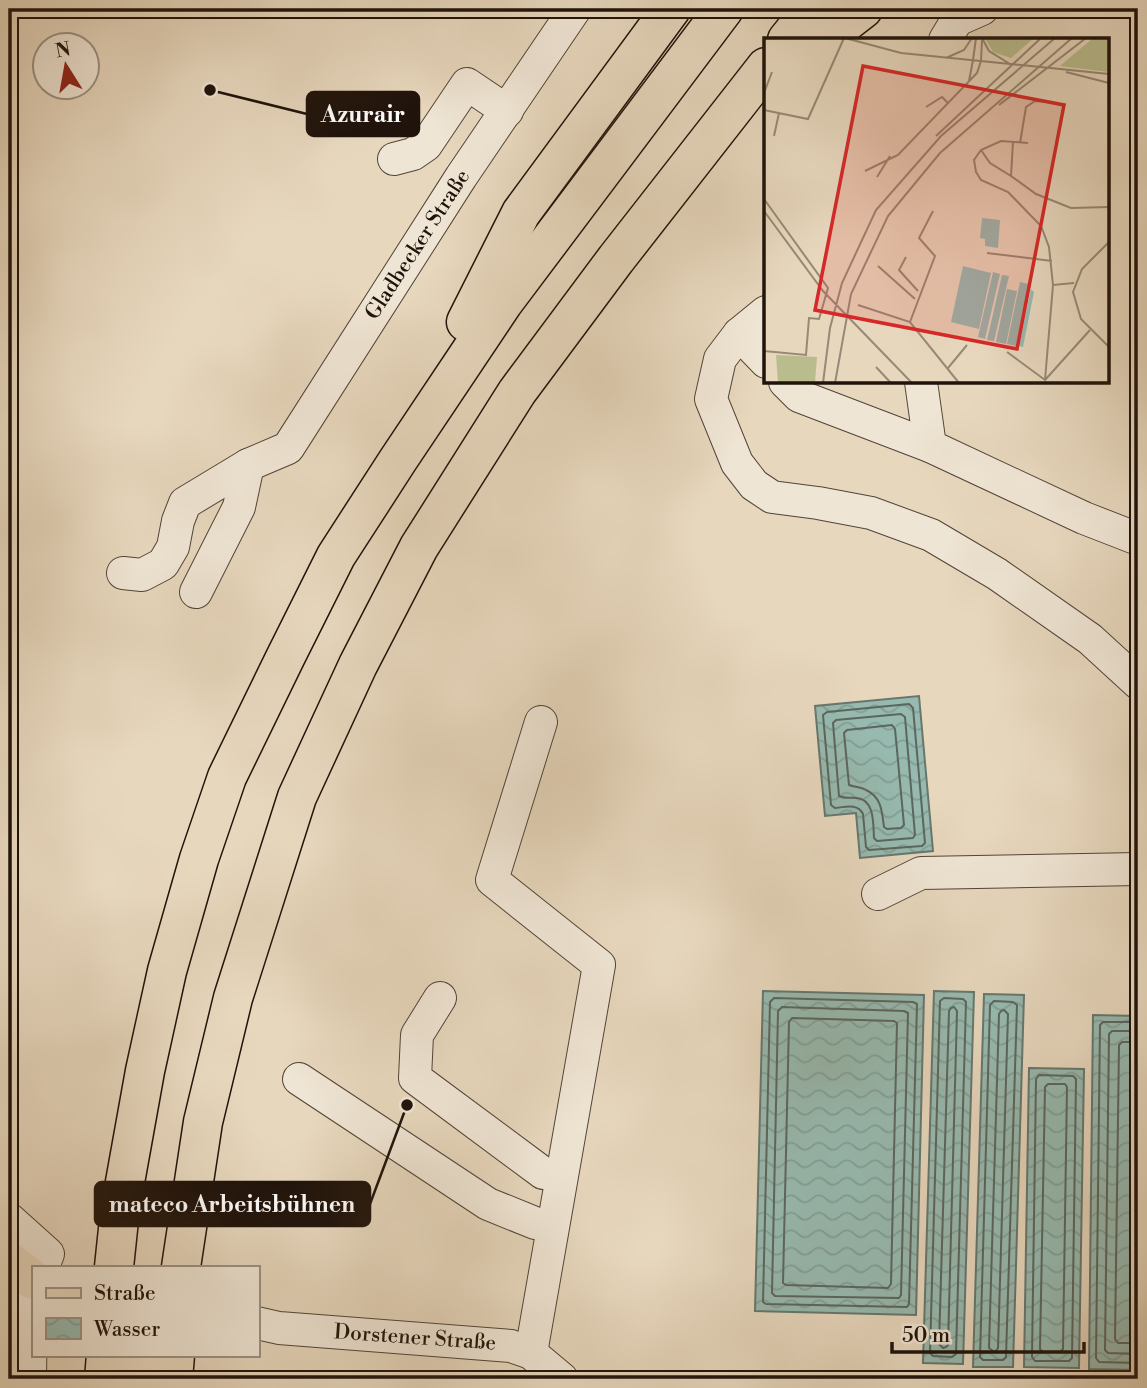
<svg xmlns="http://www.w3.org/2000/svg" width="1147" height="1388" font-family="'Libre Bodoni',serif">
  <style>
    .water { fill: url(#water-waves); stroke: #67776e; stroke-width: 2 }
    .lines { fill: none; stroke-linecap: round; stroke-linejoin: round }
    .shore { stroke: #5b665e; stroke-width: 2 }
    .minor-casing { stroke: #514438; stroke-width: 34 }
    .major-casing { stroke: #1f130b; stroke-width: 41 }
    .highway-casing { stroke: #1f130b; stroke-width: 41 }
    .minor { stroke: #efe5d4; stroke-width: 32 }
    .major { stroke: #e7d7bd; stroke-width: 38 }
    .highway { stroke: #e7d7bd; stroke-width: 38 }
    .labels { text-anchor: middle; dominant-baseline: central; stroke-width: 5; stroke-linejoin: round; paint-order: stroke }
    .street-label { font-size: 21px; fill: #1f130b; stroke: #efe5d4 }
    .inset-road { fill: none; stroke: #978976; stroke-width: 2 }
    .view { fill: #d62828; fill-opacity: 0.15; stroke: #d62828; stroke-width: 3.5 }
    .inset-edge { fill: none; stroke: #1f130b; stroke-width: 3.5 }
    .leader { fill: none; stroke: #1f130b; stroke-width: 2.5 }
    .callout-dot { fill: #1f130b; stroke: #efe5d4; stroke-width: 2.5 }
    .callout { fill: #1f130b; stroke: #1f130b; stroke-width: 2.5 }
    .callout-label { font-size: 23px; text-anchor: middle; font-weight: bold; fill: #fff }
  </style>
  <defs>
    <pattern id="water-waves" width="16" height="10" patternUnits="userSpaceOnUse" patternTransform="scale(1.75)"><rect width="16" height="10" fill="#97bab0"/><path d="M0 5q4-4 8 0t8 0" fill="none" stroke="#829f96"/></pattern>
  </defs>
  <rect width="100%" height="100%" fill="#e7d7bd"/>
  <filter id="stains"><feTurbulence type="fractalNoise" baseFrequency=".00286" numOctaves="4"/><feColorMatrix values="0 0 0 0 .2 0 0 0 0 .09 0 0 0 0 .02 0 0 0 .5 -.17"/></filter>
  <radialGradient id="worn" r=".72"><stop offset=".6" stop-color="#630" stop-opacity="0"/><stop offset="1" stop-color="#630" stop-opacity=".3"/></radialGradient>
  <g class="water">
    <path d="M919,696l14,155 -73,7 -4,-45 -31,3 -10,-110z"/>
    <path d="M763,991l161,4 -8,320 -161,-4z"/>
    <path d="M934,991l40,1 -11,372 -40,-1z"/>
    <path d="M984,994l40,1 -11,372h-40z"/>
    <path d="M1093,1015l45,1v354l-49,-1z"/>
    <path d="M1029,1068l55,1 -5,299 -55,-1z"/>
  </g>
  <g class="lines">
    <g class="shore">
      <path d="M909,704l4,4 12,135 -3,3 -53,4 -3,-3 -3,-33c-5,-11 -18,-7 -28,-6l-4,-3 -8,-90 4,-3z"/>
      <path d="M901,714l4,3 10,118 -2,3 -36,3 -3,-3c-1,-14 1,-38 -17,-40 -7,-1 -12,1 -18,-2l-6,-73 3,-3z"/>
      <path d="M892,725l3,4 9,96 -3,3 -14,1 -3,-2c-2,-14 -2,-30 -18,-37 -5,-3 -12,-3 -17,-5l-5,-52 3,-3z"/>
      <path d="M774,998l139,4 4,2 -8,300 -2,3 -141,-3 -3,-2 7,-300z"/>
      <path d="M944,998l19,1 3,3 -10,352 -4,3 -19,-1 -3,-3 10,-352z"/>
      <path d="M994,1001l19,1 4,3 -11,352 -3,3h-20l-3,-3 10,-352z"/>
      <path d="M782,1007l122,4 4,2 -7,282 -2,3 -124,-2 -3,-3 6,-282z"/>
      <path d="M954,1007l3,4 -9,334 -2,2 -3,1 -4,-4 10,-333 2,-3z"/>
      <path d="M1004,1010l4,4 -10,334 -2,3h-3l-4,-3 10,-334 2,-3z"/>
      <path d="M792,1018l102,3 3,2 -6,261 -3,4 -102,-3 -3,-2 6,-261z"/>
      <path d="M1138,1022h-35l-3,3 -4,333 3,4 39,1"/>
      <path d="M1138,1031h-26l-3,3 -4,316 3,3 30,1"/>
      <path d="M1138,1042h-16l-3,3 -4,294 3,4h20"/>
      <path d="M1039,1075l34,1 3,3 -4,279 -3,3h-34l-3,-4 4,-278z"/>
      <path d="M1048,1084h17l2,3 -4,262 -3,3h-17l-3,-3 5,-262z"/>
    </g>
    <defs>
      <g id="minor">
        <path d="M945,40l12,-20 25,-11"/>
        <path d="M394,159l19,-5 13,-9 41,-61 40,27"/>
        <path d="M766,312l-27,22 -19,25 -9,40 26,64 17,22 18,12 46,6 53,10 60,22 66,39 93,65 48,44"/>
        <path d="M739,334l27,28"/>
        <path d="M785,382l14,14 131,50"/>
        <path d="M921,382l9,64 154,72 54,21"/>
        <path d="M123,573l19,2 21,-11 10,-17 5,-26 7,-18 63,-38 40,-17 173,-271 114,-168"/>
        <path d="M196,592l43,-85 9,-42"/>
        <path d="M878,894l43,-21 217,-4"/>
        <path d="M440,998l-23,37 -2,43 128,95"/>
        <path d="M299,1079l189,125 47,19"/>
        <path d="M9,1219l39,35 -5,13"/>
        <path d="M257,1323l22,5 232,18 20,7 31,26"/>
        <path d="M531,1353l68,-388 -107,-85 49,-158"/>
        <path d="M30,1379l1,-76 2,-7"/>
      </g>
      <g id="major">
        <path d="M9,1261l24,19"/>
        <path d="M135,1355l34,24"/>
      </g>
      <g id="highway">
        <path d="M787,40l25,-31"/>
        <path d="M823,40l40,-31"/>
        <path d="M466,322l55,-109 150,-204"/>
        <path d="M114,1267l6,-57 25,-139 22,-100 32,-112 28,-82 58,-119 51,-102 62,-96 105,-157 221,-294"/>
        <path d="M181,1267l22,-145 30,-124 64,-201 61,-132 61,-118 98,-155 99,-133 150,-192"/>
        <path d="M104,1379l2,-24"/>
        <path d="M173,1379l2,-24"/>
      </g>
    </defs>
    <use href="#minor" class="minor-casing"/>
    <use href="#major" class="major-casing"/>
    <use href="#highway" class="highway-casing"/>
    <use href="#minor" class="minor"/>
    <use href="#major" class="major"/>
    <use href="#highway" class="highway"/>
  </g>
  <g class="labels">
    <g class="street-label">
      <text transform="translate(418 245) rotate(-57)">Gladbecker Straße</text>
      <text transform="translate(415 1338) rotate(4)">Dorstener Straße</text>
    </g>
  </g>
  <g transform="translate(764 38)">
    <rect width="345" height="345" fill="#e7d7bd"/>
    <path d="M221,0h49l-23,20 -18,-6zM329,0h16v34l-49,-6z" fill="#b9bd8e"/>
    <path d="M12,317l41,2 -2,26h-37z" fill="#b9bd8e"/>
    <path d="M218,180l18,2 -2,28 -13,-2v-7l-5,-1zM199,228l28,7 -12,56 -28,-7zM229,234l7,2 -15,65 -7,-2zM238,237l7,1 -15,65 -7,-1zM256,244l9,2 -13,62 -9,-2zM243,251l10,2 -11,53 -10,-2zM267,251l3,3 -11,55 -4,-1z" fill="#97bab0"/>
    <path class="inset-road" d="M81,0l56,15 208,21M218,0l7,13 21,13M182,20l18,-8 8,-12M209,22l3,-22M217,23l1,-21M302,34l43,11M205,43l4,-21M0,55l8,-21M235,67l87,-67M162,69l16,-10 6,6M0,72l44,9 36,-81M10,98l5,-23M172,98l105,-98M249,104l-2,34 25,18 35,14 38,-1M256,105l6,-36 9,-6 14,1M264,105l-27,-2 -20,9 -7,10 2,12 5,8 27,12 33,34 8,21 4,38 21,-2M217,112l9,13 21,13M101,133l33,-16 79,-82 4,-12M113,139l13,-21M0,161l64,89 -9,31 -10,-1 -3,37 -42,-4M0,173l59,80 89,92M345,204l-27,27 -9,23 8,27 28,28M223,215l65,8M142,219l-7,13 19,21M114,228l37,33M94,267l52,17 49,61M146,284l25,-66 -16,-18 14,-27M243,314l38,28 8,-95M112,329l15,16M184,330l19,-23M281,342l45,-50M59,345l7,-55 12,-45 34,-73 65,-74 114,-98M71,345l16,-89 37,-78 52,-63 132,-115"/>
    <path class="view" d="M99,28l201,39 -47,244 -202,-39z"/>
    <rect width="345" height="345" class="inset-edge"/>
  </g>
  <path class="leader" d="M210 90L307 114M407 1105L370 1204"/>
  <g class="callout-dot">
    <circle cx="210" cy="90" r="7"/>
    <circle cx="407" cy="1105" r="7"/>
  </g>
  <g class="callout">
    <rect x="307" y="92" width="112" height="44" rx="7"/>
    <rect x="95" y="1182" width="275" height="44" rx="7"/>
  </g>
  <g class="callout-label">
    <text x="363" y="122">Azurair</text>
    <text x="232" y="1212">mateco Arbeitsbühnen</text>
  </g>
  <rect width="1147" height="1388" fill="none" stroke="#e7d7bd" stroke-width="35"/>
  <rect x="10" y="10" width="1126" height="1367" fill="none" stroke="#1f130b" stroke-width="3.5"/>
  <rect x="18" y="18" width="1112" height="1353" fill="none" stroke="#1f130b" stroke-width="2"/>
  <rect x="32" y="1266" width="228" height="91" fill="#efe5d4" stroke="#9c9184" stroke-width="2"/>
  <rect x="46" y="1288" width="35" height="10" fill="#e7d7bd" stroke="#9c9184" stroke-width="2"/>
  <text x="94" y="1300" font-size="21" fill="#1f130b">Straße</text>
  <rect x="46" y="1318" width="35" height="21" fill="url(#water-waves)" stroke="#9c9184" stroke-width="2"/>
  <text x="94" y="1336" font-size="21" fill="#1f130b">Wasser</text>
  <g transform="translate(66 66) rotate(349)"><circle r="33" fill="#efe5d4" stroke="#9c9184" stroke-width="2"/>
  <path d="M0-5L12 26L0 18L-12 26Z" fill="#8f2418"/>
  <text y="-10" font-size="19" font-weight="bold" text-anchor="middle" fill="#1f130b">N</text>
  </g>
  <path d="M892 1342v10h192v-10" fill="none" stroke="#1f130b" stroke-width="3.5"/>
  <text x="902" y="1342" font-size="21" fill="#1f130b" stroke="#efe5d4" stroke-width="5" paint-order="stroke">50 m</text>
  <rect width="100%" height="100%" filter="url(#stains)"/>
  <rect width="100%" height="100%" fill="url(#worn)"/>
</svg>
